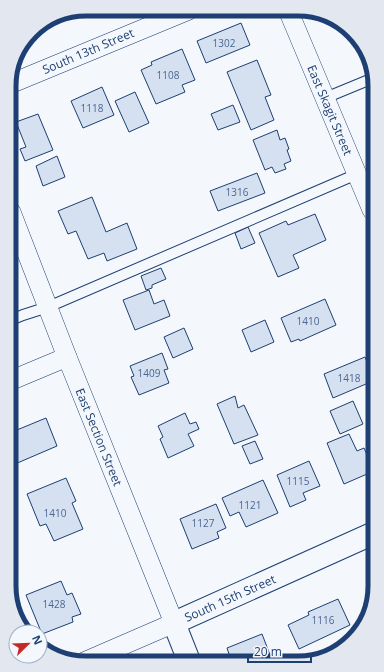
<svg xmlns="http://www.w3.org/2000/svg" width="384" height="672" font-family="'Open Sans',sans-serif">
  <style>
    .building { fill: #d5e0f0; stroke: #1d3f73 }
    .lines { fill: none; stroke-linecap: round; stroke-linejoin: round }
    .lane-casing { stroke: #1d3f73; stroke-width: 12 }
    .street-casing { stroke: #1d3f73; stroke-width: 20 }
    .secondary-casing { stroke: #1d3f73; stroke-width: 24 }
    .lane { stroke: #f4f7fb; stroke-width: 10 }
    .street { stroke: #f4f7fb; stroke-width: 19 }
    .secondary { stroke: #f4f7fb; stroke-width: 22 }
    .labels { text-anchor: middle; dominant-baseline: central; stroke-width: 3; stroke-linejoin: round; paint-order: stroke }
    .number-label { font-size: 10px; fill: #4b6792 }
    .street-label { font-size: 12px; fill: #1d3f73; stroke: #f4f7fb }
    .rim { fill: none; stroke: #1d3f73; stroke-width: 5 }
  </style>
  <rect width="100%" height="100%" fill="#f4f7fb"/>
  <g class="building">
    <path d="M241,23l9,22 -44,18 -9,-22z"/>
    <path d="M182,49l13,31 -13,5 3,7 -29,12 -15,-34 11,-5 -1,-3z"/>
    <path d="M257,60l14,35 -6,2 9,23 -23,10 -24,-58z"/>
    <path d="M102,87l12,28 -31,13 -12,-27z"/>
    <path d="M135,92l14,31 -20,9 -14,-31z"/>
    <path d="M233,105l7,17 -22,8 -7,-16z"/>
    <path d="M38,114l15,36 -28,11 -5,-12 6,-2 -10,-25z"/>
    <path d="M277,130l3,10 5,-2 4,11 -2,1 4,11 -7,3 2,5 -11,4 -3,-6 -7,3 -12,-30z"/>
    <path d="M57,156l8,21 -22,9 -7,-20z"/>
    <path d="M257,173l8,20 -47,18 -8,-20z"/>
    <path d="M92,197l14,35 21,-9 10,26 -30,12 -3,-8 -16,6 -12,-28 -8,3 -10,-23z"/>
    <path d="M315,214l11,26 -33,15 6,13 -21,9 -19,-44 27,-12 2,4z"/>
    <path d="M248,227l7,16 -14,6 -6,-16z"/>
    <path d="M161,268l5,11 -14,6v3l-6,2 -5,-14z"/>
    <path d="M149,290l5,14 10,-4 6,16 -35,14 -12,-30z"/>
    <path d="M325,299l11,26 -36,16 -1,-2 -8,3 -10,-24z"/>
    <path d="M265,320l9,22 -23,10 -9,-22z"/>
    <path d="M184,328l9,21 -20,9 -9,-21z"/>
    <path d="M162,353l6,16 -4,1 5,13 -30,12 -8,-18 3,-1 -4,-10z"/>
    <path d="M365,357l8,19v5l-40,17 -9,-24z"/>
    <path d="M235,396l3,12 6,-3 14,30 -24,9 -17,-40z"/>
    <path d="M353,401l10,23 -23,10 -10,-23z"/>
    <path d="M185,413l5,11 6,-2 3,7 -11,5 6,12 -26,12 -8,-19 3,-2 -5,-11z"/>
    <path d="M46,418l11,28 -42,18 1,3 -4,1v-36z"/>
    <path d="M349,434l8,17 7,-3 10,23 -30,13 -17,-41z"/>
    <path d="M255,441l8,18 -13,5 -8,-18z"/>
    <path d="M309,461l11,25 -17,7 3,7 -16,7 -13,-32z"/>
    <path d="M66,478l10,23 -4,2 11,26 -29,12 -8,-17 -6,2 -13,-32z"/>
    <path d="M263,480l15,33 -32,14 -7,-15 -9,4 -8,-18z"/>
    <path d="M216,504l10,24 -9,4 2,6 -27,11 -12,-30z"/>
    <path d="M61,581l6,14 5,-2 9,21 -9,3 1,5 -31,12 -16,-39z"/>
    <path d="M338,599l12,26 -51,24 -11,-24 21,-10 -1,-3z"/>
    <path d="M262,634l10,26h-41l-4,-12z"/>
  </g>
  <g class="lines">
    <defs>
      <g id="lane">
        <path d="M325,98l46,-19"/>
        <path d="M11,320l12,-5 25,-8 309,-133"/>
      </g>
      <g id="street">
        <path d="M288,10l84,200"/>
        <path d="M10,84l179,-74"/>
        <path d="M11,212l56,145 107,266 -90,39"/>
        <path d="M12,380l55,-23"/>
      </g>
      <path id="secondary" d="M189,661l-15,-38 200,-90"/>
    </defs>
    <use href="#lane" class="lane-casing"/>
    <use href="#street" class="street-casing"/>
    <use href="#secondary" class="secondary-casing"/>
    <use href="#lane" class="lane"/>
    <use href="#street" class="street"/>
    <use href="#secondary" class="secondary"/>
  </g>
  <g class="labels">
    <g class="number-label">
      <text x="224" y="43">1302</text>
      <text x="168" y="75">1108</text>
      <text x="92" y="108">1118</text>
      <text x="237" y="192">1316</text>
      <text x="308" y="321">1410</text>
      <text x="149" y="373">1409</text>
      <text x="349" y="378">1418</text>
      <text x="298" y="481">1115</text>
      <text x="250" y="505">1121</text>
      <text x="55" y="513">1410</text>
      <text x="203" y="523">1127</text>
      <text x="54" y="604">1428</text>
      <text x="323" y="620">1116</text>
    </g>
    <g class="street-label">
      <text transform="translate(88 51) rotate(-23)">South 13th Street</text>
      <text transform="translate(330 110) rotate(67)">East Skagit Street</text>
      <text transform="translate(99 437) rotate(68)">East Section Street</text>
      <text transform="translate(230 598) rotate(-24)">South 15th Street</text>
    </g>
  </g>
  <path d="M0 0H384V672H0ZM86 16H298A70 70 0 0 1 368 86V586A70 70 0 0 1 298 656H86A70 70 0 0 1 16 586V86A70 70 0 0 1 86 16Z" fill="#e3e8f0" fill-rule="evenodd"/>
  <path class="rim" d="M86 16H298A70 70 0 0 1 368 86V586A70 70 0 0 1 298 656H86A70 70 0 0 1 16 586V86A70 70 0 0 1 86 16Z"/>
  <g transform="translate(28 644) rotate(67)"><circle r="19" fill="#f4f7fb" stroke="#9eadc5"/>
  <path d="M0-3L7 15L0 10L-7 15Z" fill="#c62828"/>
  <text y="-6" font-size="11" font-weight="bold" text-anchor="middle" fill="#1d3f73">N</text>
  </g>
  <path d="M248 656v6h63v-6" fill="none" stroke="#1d3f73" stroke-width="2"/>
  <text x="254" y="656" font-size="12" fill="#1d3f73" stroke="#f4f7fb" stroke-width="3" paint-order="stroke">20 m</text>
</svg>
